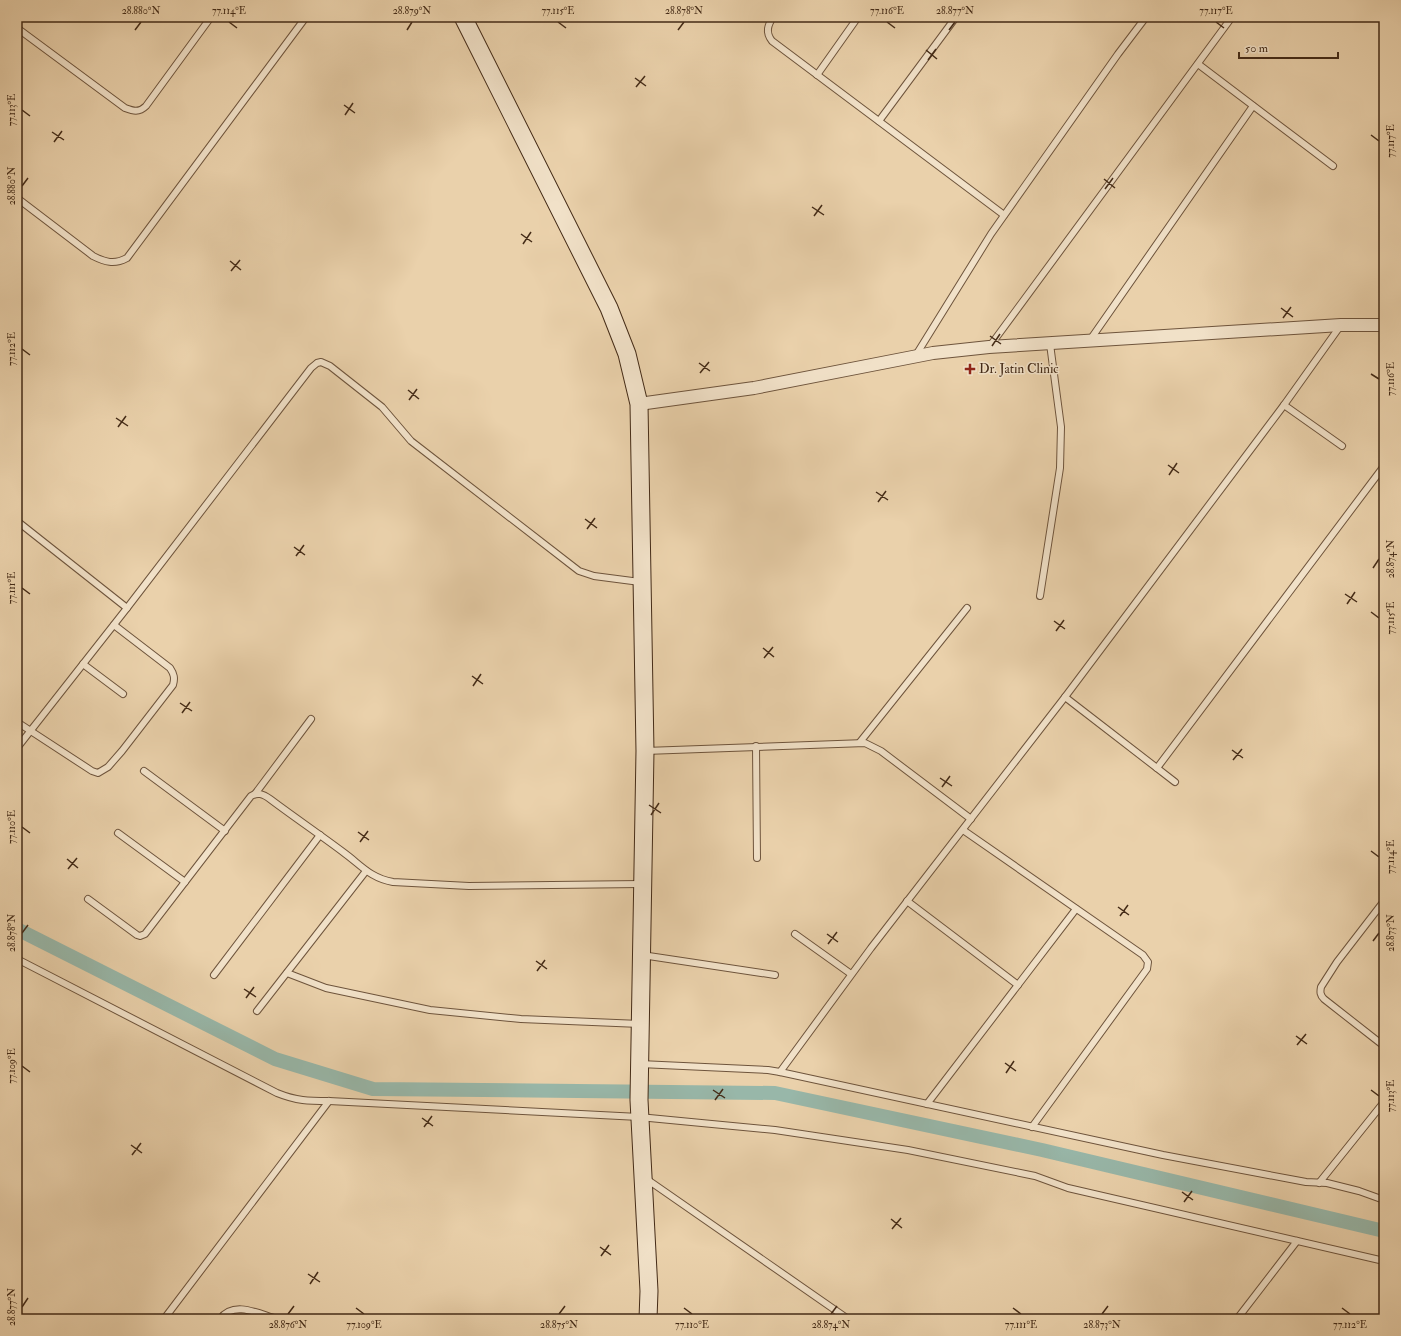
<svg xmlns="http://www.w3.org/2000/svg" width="1401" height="1336" font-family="'IM FELL Double Pica',serif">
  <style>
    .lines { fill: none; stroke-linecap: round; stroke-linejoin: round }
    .canal { stroke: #98b7a9; stroke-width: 14 }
    .lane-casing { stroke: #6e543c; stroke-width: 8 }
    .street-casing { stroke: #6e543c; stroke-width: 14 }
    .secondary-casing { stroke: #442b17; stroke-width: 19 }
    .lane { stroke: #f1e1c8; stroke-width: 6 }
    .street { stroke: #f1e1c8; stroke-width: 12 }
    .secondary { stroke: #f1e1c8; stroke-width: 17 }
    .ticks { fill: none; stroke: #442b17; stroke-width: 1.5 }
    .poi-dot { fill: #8f2418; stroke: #f1e1c8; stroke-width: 1.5 }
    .labels { text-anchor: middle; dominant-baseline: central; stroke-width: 3; stroke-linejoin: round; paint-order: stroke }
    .poi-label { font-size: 13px; fill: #442b17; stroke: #f1e1c8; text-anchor: start }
    .neatline { fill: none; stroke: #442b17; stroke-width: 1.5 }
    .ticks-label { font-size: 10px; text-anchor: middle; fill: #442b17 }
  </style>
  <rect width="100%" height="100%" fill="#ead1ab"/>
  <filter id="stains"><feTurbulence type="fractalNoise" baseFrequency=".005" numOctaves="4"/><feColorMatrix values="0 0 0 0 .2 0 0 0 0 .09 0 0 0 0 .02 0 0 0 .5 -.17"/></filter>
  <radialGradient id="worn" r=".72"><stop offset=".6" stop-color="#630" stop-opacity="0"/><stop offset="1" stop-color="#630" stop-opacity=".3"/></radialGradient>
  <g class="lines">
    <path class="canal" d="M17,929l258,130 98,30 402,4 267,57 342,81"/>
    <defs>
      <g id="lane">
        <path d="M773,17c-5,8 -8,15 -1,24l232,174"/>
        <path d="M17,28l108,80c8,3 14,5 21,-2l65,-89"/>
        <path d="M1198,64l135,102"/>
        <path d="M817,75l41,-58"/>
        <path d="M879,121l77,-104"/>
        <path d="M17,198l76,58c12,6 21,9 34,2l179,-241"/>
        <path d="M1090,340l163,-234"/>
        <path d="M990,346l242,-329"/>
        <path d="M916,355l75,-121 127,-180 28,-37"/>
        <path d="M1284,405l58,41"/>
        <path d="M17,521l110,87"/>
        <path d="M1040,596l20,-128 1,-41 -11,-83"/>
        <path d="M83,664l40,30"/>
        <path d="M1065,697l110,85"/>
        <path d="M17,722l75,49 6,2 10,-6 14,-16 51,-66c2,-7 1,-11 -3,-17l-56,-43"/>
        <path d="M860,742l107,-134"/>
        <path d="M756,746l1,112"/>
        <path d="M17,748l110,-140 184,-240 6,-5 4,-1 9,4 52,41 29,34 168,130 15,5 46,6"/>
        <path d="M645,751l220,-8 16,8 90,68"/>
        <path d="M1157,768l227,-302"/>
        <path d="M144,771l81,60"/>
        <path d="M255,794l56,-75"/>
        <path d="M963,830l180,125 5,7 -1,7 -115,158"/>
        <path d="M118,833l67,49"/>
        <path d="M88,899l49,36 3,1 5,-2 106,-138c7,-4 12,-2 19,3 24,18 49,35 73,53 18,13 27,26 50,30l76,4 172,-2"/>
        <path d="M907,901l111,84"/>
        <path d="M1384,901l-47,61 -16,25c-1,5 -1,8 3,12l60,47"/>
        <path d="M795,934l56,40"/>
        <path d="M642,955l133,20"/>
        <path d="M17,959l260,134c20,8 31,8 52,8l310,16 136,13 133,20 127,26 33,12 316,73"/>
        <path d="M287,973l39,15 104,22 91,9 119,5"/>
        <path d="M214,975l106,-140"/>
        <path d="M257,1011l109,-140"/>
        <path d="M640,1064l128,6 12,2 383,83 143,27 21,1 32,8 25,9"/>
        <path d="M780,1072l91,-124 194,-251 219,-292 57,-80"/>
        <path d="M927,1104l149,-195"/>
        <path d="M645,1178l203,141"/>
        <path d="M1319,1183l65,-81"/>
        <path d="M164,1319l165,-218"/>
        <path d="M220,1319c14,-19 39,-5 57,0"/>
        <path d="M1237,1319l60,-78"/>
      </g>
      <path id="street" d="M639,404l115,-16 179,-35 56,-6 352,-22h43"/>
      <path id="secondary" d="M463,17l146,291 18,46 12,50 6,347 -6,349 10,191 -1,28"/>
    </defs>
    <use href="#lane" class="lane-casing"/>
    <use href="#street" class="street-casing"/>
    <use href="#secondary" class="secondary-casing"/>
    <use href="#lane" class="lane"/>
    <use href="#street" class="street"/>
    <use href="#secondary" class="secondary"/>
  </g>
  <path class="ticks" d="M229,22l8,6M558,22l8,6M887,22l8,6M1216,22l8,6M135,30l6,-8M407,30l5,-8M678,30l6,-8M949,30l6,-8M926,50l11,9M928,60l8,-11M635,78l11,8M636,87l9,-11M344,105l11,8M22,110l8,6M345,115l8,-12M52,132l12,8M1371,135l8,6M54,142l8,-11M1104,179l11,9M22,186l6,-8M1105,189l8,-11M812,207l12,8M814,216l8,-11M521,234l11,8M523,244l8,-12M230,261l11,9M231,271l9,-11M1281,308l12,9M1283,318l8,-11M990,336l11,8M992,346l8,-12M22,349l8,6M699,363l11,8M700,373l9,-11M1371,374l8,5M408,390l11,9M409,400l8,-11M116,418l12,8M118,427l8,-11M1168,465l11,8M1169,475l8,-12M876,492l12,8M878,502l8,-11M585,519l12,9M587,529l8,-11M294,547l11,8M296,556l8,-11M1373,568l6,-9M22,588l8,6M1345,594l12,8M1347,604l8,-12M1371,612l8,6M1054,621l11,8M1056,631l8,-11M763,648l11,9M764,658l9,-11M472,676l11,8M473,686l8,-12M180,703l12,8M182,713l8,-11M1232,750l11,8M1233,760l9,-11M940,778l12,8M942,787l8,-11M649,805l12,8M651,815l8,-12M22,827l8,6M358,832l11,8M360,842l8,-11M1371,851l8,6M67,859l11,9M68,869l9,-11M1118,907l11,8M1120,916l8,-11M22,933l6,-8M827,934l11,8M1373,941l6,-8M828,944l9,-12M536,961l11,8M537,971l8,-11M244,989l12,8M246,998l8,-11M1296,1036l11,8M1297,1045l9,-11M1005,1063l11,8M22,1066l8,6M1006,1073l8,-12M713,1090l12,8M1371,1090l8,6M715,1100l8,-11M422,1118l11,8M424,1127l8,-11M131,1145l11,8M132,1155l9,-12M1182,1192l11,8M1184,1202l8,-11M891,1219l11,9M892,1229l9,-11M600,1247l11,8M601,1256l8,-11M308,1274l12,8M310,1284l8,-12M22,1307l6,-9M356,1308l8,6M684,1308l8,6M1013,1308l8,6M1342,1308l8,6M288,1314l6,-8M559,1314l6,-8M831,1314l6,-8M1102,1314l6,-8"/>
  <path class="poi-dot" d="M968 363h4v4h4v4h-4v4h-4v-4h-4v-4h4z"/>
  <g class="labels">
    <g class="poi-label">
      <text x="979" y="369">Dr. Jatin Clinic</text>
    </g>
  </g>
  <rect width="1401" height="1336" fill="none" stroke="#ead1ab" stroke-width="44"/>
  <path d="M1239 52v6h99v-6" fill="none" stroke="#442b17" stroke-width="2"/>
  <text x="1245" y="52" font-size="12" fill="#442b17" stroke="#f1e1c8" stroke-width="3" paint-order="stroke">50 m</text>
  <rect x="22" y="22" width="1357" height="1292" class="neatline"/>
  <g class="ticks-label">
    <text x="141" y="14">28.880°N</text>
    <text x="229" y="14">77.114°E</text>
    <text x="412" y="14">28.879°N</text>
    <text x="558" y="14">77.115°E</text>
    <text x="684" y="14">28.878°N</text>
    <text x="887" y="14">77.116°E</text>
    <text x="955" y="14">28.877°N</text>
    <text x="1216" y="14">77.117°E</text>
    <text transform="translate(11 110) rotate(-90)" y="4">77.113°E</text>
    <text transform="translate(1390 141) rotate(-90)" y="4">77.117°E</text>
    <text transform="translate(11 186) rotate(-90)" y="4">28.880°N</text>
    <text transform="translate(11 349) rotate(-90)" y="4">77.112°E</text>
    <text transform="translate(1390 379) rotate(-90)" y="4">77.116°E</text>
    <text transform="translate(1390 559) rotate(-90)" y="4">28.874°N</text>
    <text transform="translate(11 588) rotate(-90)" y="4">77.111°E</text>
    <text transform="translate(1390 618) rotate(-90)" y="4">77.115°E</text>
    <text transform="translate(11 827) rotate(-90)" y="4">77.110°E</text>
    <text transform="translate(1390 857) rotate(-90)" y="4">77.114°E</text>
    <text transform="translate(11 933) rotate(-90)" y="4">28.878°N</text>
    <text transform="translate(1390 933) rotate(-90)" y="4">28.873°N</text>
    <text transform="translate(11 1066) rotate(-90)" y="4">77.109°E</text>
    <text transform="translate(1390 1096) rotate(-90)" y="4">77.113°E</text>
    <text transform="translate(11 1307) rotate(-90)" y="4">28.877°N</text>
    <text x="288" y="1328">28.876°N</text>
    <text x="364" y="1328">77.109°E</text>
    <text x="559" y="1328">28.875°N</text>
    <text x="692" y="1328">77.110°E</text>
    <text x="831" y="1328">28.874°N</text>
    <text x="1021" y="1328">77.111°E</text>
    <text x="1102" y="1328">28.873°N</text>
    <text x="1350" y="1328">77.112°E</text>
  </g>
  <rect width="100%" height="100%" filter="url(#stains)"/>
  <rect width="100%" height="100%" fill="url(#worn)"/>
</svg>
